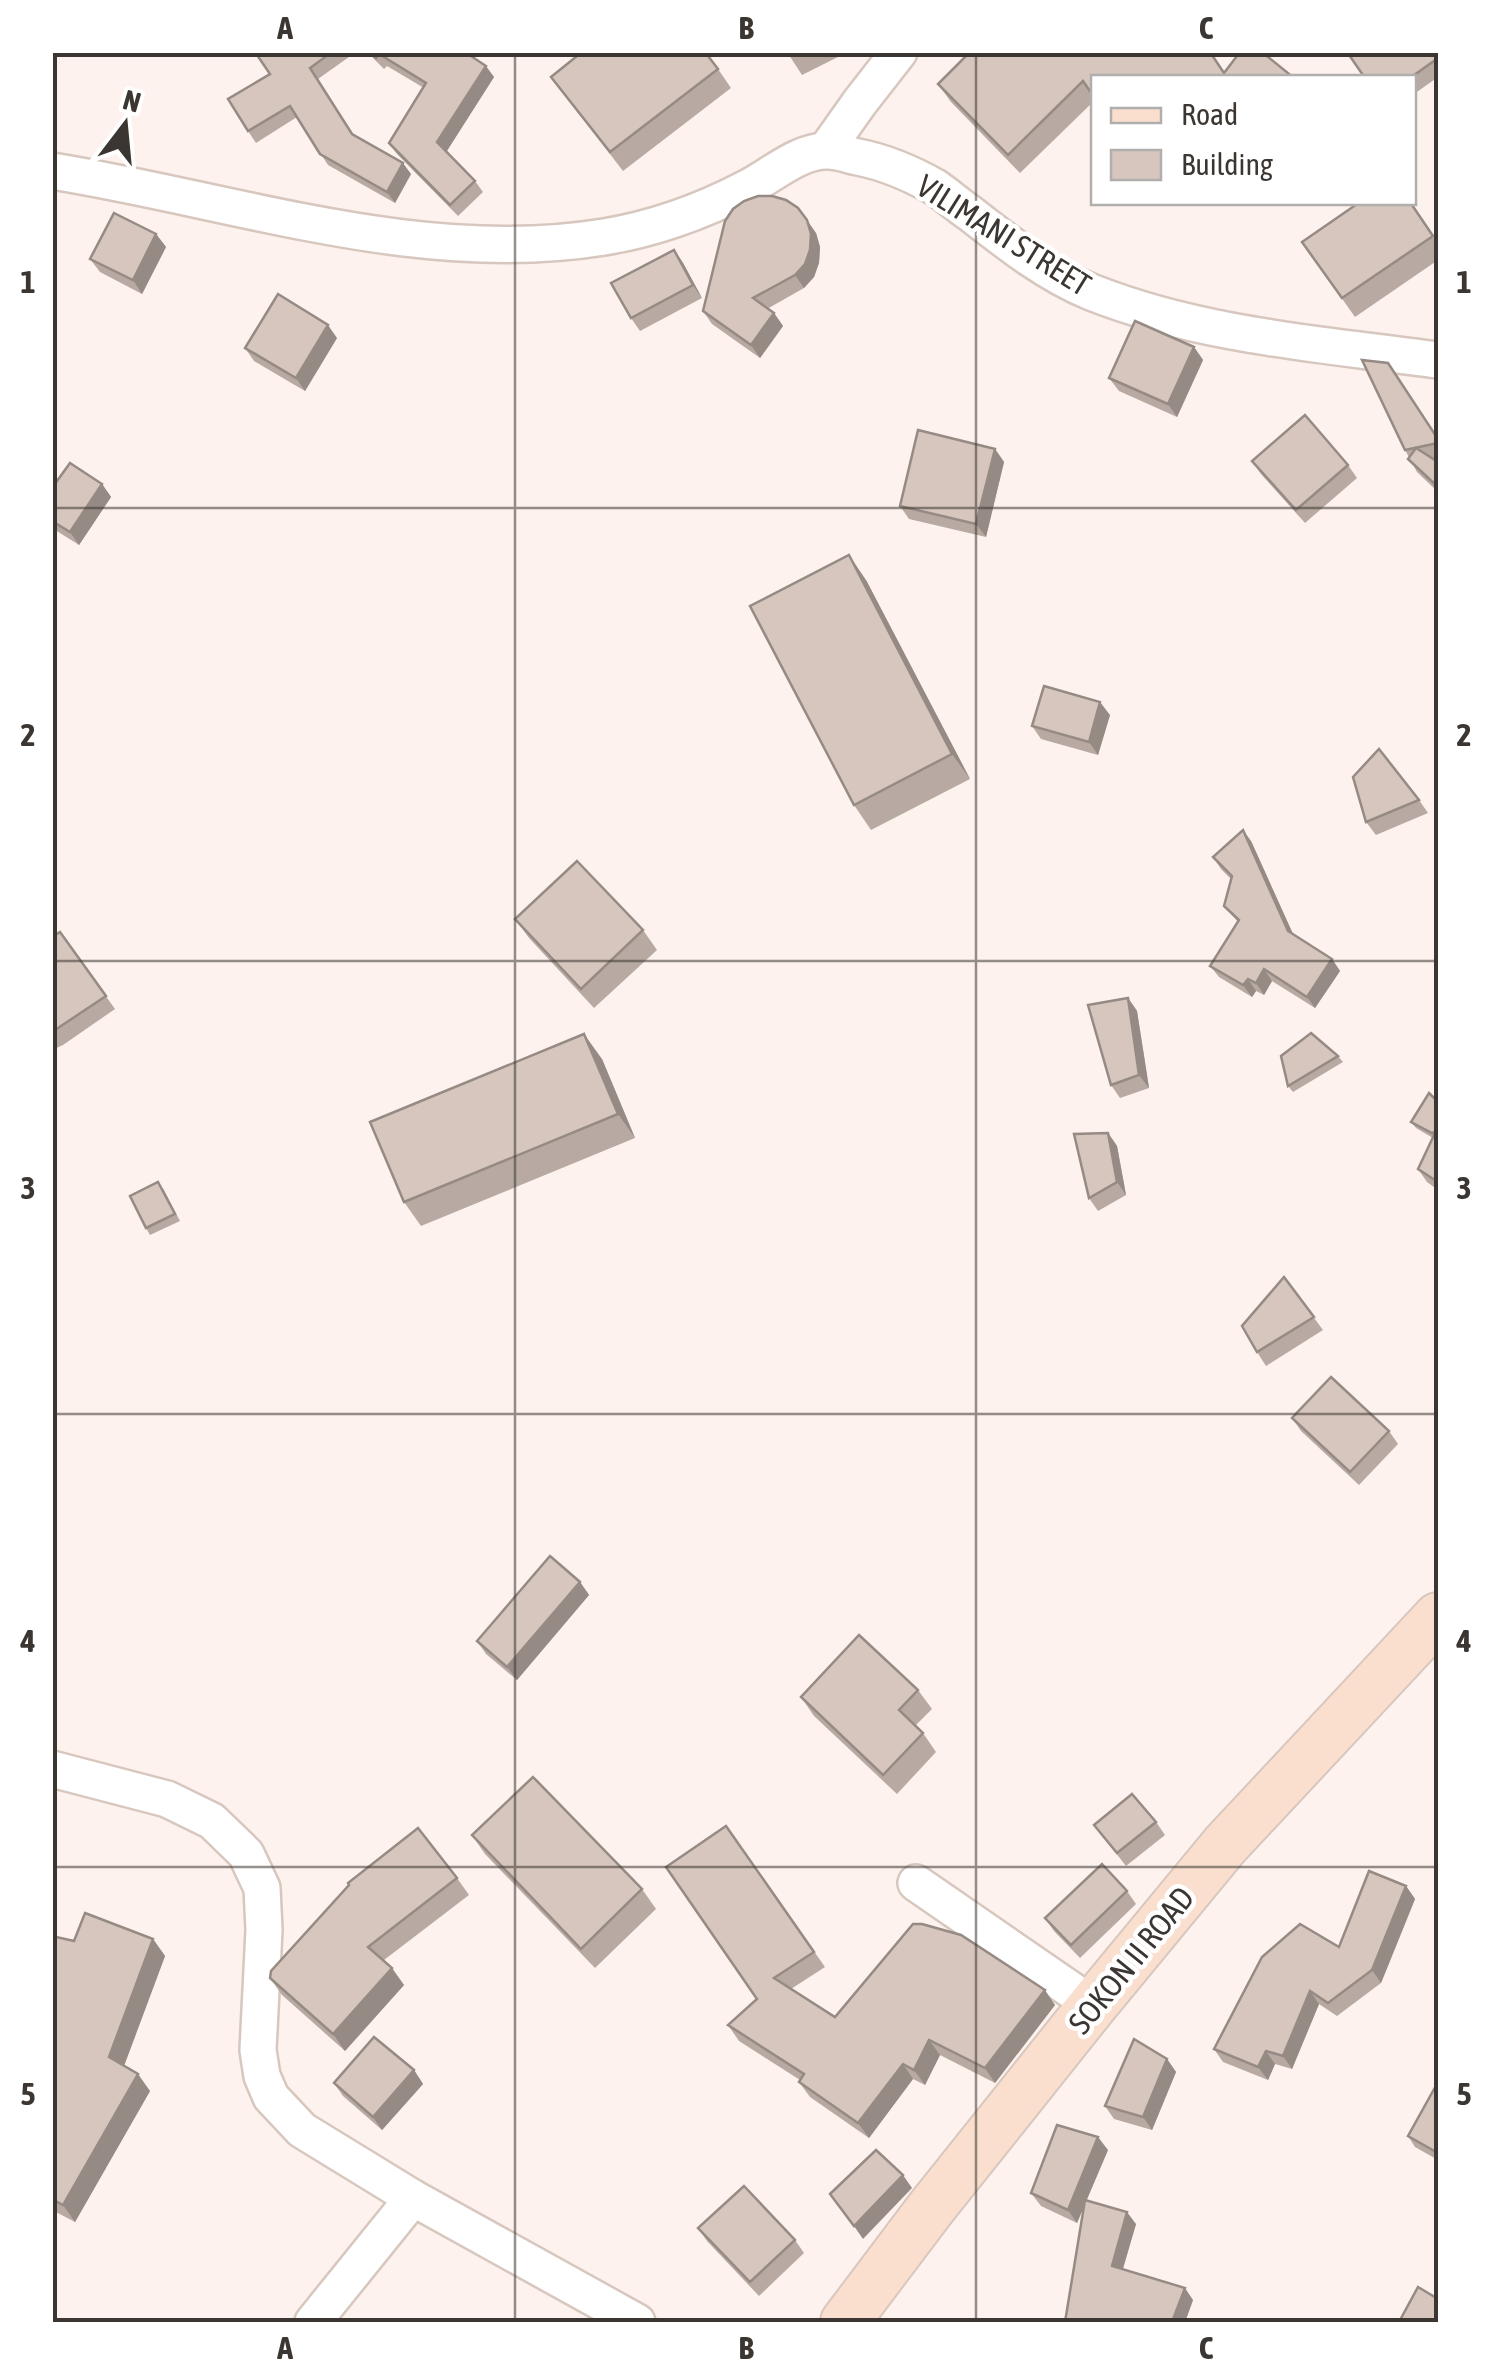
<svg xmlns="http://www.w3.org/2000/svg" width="1491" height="2375" font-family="'Asap Condensed',sans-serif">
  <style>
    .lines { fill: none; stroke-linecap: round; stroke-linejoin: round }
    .street-casing { stroke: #d7c7be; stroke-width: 40 }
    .secondary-casing { stroke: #d7c7be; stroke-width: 52 }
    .street { stroke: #fff; stroke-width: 35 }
    .secondary { stroke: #fadfcf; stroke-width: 48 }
    .wall { fill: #b8aaa3 }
    .shaded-wall { fill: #968b84 }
    .building { fill: #d6c6bd; stroke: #968b84; stroke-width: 2.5 }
    .grid { fill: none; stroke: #3c3632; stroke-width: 2.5; stroke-opacity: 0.55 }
    .labels { text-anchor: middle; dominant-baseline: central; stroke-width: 9; stroke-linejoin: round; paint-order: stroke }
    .street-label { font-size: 32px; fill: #3c3632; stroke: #fff }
    .neatline { fill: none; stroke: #3c3632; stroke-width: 4 }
    .grid-label { font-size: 32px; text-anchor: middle; font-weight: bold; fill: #3c3632 }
  </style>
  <rect width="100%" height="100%" fill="#fdf2ed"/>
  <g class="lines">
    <defs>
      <g id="street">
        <path d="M826,150l34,-48 39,-50"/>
        <path d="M52,171c181,29 367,96 552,66 49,-8 99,-26 143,-49 24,-12 52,-38 81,-37 10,0 20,4 30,6 25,5 54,17 77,30 12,8 24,19 36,27 37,29 76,60 120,78 111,44 230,52 347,68"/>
        <path d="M52,1769l115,30 45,22 34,33 16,34 2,42 -6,120 4,26 9,21 31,33 111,68 224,124"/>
        <path d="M916,1883l177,122"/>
        <path d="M313,2322l100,-124"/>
      </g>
      <path id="secondary" d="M845,2322l86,-114 162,-203 132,-160 213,-228"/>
    </defs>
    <use href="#street" class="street-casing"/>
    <use href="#secondary" class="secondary-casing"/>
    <use href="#street" class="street"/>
    <use href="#secondary" class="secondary"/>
  </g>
  <g class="wall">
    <path d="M255,52h101l-38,27 35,55 58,40 -16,29 -67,-38 -31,-48 -41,26 -8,-12 22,-57z"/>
    <path d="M367,52h98l29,25 -48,75 29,29 8,11 -25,24 -61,-62 -8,-11 35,-55 -37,-22 -3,3z"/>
    <path d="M787,52h61l-46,23z"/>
    <path d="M970,52h240l14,21 16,-21h22l32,26h-200v23l-74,72 -69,-71 -13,-18z"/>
    <path d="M1438,52v25l-24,17v-16h-49z"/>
    <path d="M718,69l13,19 -108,83 -72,-94z"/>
    <path d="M1410,202l28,42v16l-83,57 -53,-75z"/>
    <path d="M816,233l4,14 -1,16 -5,14 -10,11 -37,21 7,4 9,13 -23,32 -48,-34 -9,-13z"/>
    <path d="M156,234l10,13 -24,47 -42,-22 -10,-13z"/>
    <path d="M674,250l9,13 19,35 -62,33 -9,-13z"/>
    <path d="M337,338l-32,53 -51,-30 -9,-13z"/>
    <path d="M1194,347l9,13 -26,57 -58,-26 -10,-13z"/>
    <path d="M1438,438v20l-4,1 4,3v30l-21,-20 -12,-22z"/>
    <path d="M995,449l9,13 -18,75 -77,-18 -9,-13z"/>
    <path d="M1252,461l96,4 9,13 -52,45 -44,-49z"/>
    <path d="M102,484l9,13 -32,48 -27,-17v-40z"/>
    <path d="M866,580l104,199 -99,51 -17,-25z"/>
    <path d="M1110,715l-12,40 -57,-16 -9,-13z"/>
    <path d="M1419,800l9,13 -52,22 -10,-13z"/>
    <path d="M1251,841l42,93 39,25 8,12 -25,37 -43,-27 -8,14 -8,-4 -4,6 -33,-20 -9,-11 28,-44 -14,-16 7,-27 -10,-10 -8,-12z"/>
    <path d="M515,919l128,11 14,20 -63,58 -65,-70z"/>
    <path d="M60,932l55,77 -52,36 -11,5v-113z"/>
    <path d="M1128,998l9,13 12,77 -29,10 -9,-13z"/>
    <path d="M1338,1056l5,6 -50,30 -5,-6z"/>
    <path d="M602,1059l33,79 -214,88 -17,-24z"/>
    <path d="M1438,1102v88l-11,-8 -9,-13 15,-31 -17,-10 -5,-6z"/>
    <path d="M1108,1133l9,13 9,49 -28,16 -9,-13z"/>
    <path d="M163,1188l17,33 -30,14 -4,-7z"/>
    <path d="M1284,1277l39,53 -57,36 -9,-14z"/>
    <path d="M1292,1418l97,13 9,13 -39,41 -58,-54z"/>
    <path d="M580,1582l9,13 -72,85 -31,-26 -9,-13z"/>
    <path d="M918,1690l14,19 -17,17 8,7 13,19 -39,42 -83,-78 -13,-19z"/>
    <path d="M1156,1822l9,13 -39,31 -32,-41z"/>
    <path d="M726,1826l99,141 -34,22 44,28 220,-12 -60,78 -55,-28 -15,30 -12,-6 -44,59 -59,-41 -11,-15 1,-2 -61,-39 -11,-16 29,-26z"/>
    <path d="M472,1835l170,54 14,20 -61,59 -110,-114z"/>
    <path d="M457,1878l12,17 -85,65 20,25 -59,66 -63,-56 -12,-17z"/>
    <path d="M1406,1886l9,13 -34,84 -44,33 -18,-12 -27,65 -17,-5 -7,16 -45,-18 -9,-13 125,-102z"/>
    <path d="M1127,1891l9,13 -56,54 -26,-27 -9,-13z"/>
    <path d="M52,1936l22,5 79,-2 12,17 -41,110 26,25 -75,131 -23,-12z"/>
    <path d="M1167,2059l9,13 -24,58 -38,-11 -9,-13z"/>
    <path d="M414,2070l9,14 -41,46 -39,-34 -9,-13z"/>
    <path d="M1438,2082v78l-23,-13 -7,-11z"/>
    <path d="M1108,2150l-22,50 50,24 -13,45 70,31 -8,22h-120l19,-116 -7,17 -36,-17 -10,-13z"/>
    <path d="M698,2228l97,12 9,13 -45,43 -52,-55z"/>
  </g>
  <g class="shaded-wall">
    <path d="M486,66l8,11 -49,77 -8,-12z"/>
    <path d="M403,163l8,11 -16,29 -8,-11z"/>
    <path d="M807,220l9,13 4,14 -1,16 -5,14 -10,11 -9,-13z"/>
    <path d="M156,234l10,13 -24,47 -9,-14z"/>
    <path d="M674,250l9,13 19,35 -9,-13z"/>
    <path d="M774,313l9,13 -23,32 -9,-13z"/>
    <path d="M328,325l9,13 -32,53 -9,-13z"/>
    <path d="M1194,347l9,13 -26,57 -9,-13z"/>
    <path d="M995,449l9,13 -18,75 -10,-13z"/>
    <path d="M102,484l9,13 -32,48 -9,-13z"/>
    <path d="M849,555l17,25 104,199 -18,-25z"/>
    <path d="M1100,702l10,13 -12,40 -9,-13z"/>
    <path d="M1243,830l8,11 46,102 -9,-12z"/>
    <path d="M1332,959l8,12 -25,37 -8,-11z"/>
    <path d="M1264,969l8,12 -8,14 -8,-12z"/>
    <path d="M1248,979l8,12 -4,6 -9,-12z"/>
    <path d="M1128,998l9,13 12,77 -10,-13z"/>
    <path d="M584,1034l18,25 33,79 -17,-24z"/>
    <path d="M1108,1133l9,13 9,49 -9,-13z"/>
    <path d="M580,1582l9,13 -72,85 -10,-13z"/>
    <path d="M1406,1886l9,13 -34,84 -9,-13z"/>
    <path d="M153,1939l12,17 -44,118 -12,-17z"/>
    <path d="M392,1968l12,17 -59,66 -12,-17z"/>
    <path d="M1045,1990l10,15 -60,78 -10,-15z"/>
    <path d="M1310,1991l9,13 -27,65 -9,-13z"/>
    <path d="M929,2040l11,15 -15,30 -11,-15z"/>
    <path d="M1266,2051l9,13 -7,16 -10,-13z"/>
    <path d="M1167,2059l9,13 -24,58 -9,-13z"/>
    <path d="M903,2064l10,15 -44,59 -11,-15z"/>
    <path d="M414,2070l9,14 -41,46 -9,-13z"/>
    <path d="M138,2074l12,17 -75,131 -12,-17z"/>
    <path d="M1098,2137l10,13 -31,73 -9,-13z"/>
    <path d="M903,2175l9,13 -49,51 -9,-13z"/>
    <path d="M1127,2212l9,12 -16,54 -8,-12z"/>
    <path d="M1185,2288l8,12 -8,22h-13z"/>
  </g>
  <g class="building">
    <path d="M255,52h77l-22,16 42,66 51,29 -16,29 -67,-38 -30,-48 -42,25 -20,-32 42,-25z"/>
    <path d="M370,52h95l21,14 -49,76 38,39 -25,24 -61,-62 37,-60 -47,-29 -3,4z"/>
    <path d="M582,52h123l13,17 -108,83 -59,-75z"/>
    <path d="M970,52h240l14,21 16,-21h22l32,26h-200v19l-11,-16 -75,74 -70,-71z"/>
    <path d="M1347,52h91v6l-28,20h-45z"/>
    <path d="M758,196h14l14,4 12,8 9,12 4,14 -1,16 -5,14 -10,11 -42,23 21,15 -23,32 -48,-34 22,-90 8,-12 11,-8z"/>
    <path d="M1360,202h50l23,34 -91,62 -40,-56z"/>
    <path d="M114,213l42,21 -23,46 -43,-21z"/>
    <path d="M674,250l19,35 -62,33 -20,-35z"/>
    <path d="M278,294l50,31 -32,53 -51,-30z"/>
    <path d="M1135,321l59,26 -26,57 -59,-26z"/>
    <path d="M1362,360l26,3 50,76v4l-33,7z"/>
    <path d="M1305,415l43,50 -52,45 -44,-49z"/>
    <path d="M918,430l77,19 -19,75 -76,-18z"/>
    <path d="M1416,448l22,14v25l-30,-28z"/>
    <path d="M70,463l32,21 -32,48 -18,-11v-33z"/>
    <path d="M849,555l103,199 -98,51 -104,-199z"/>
    <path d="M1044,686l56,16 -11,40 -57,-16z"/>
    <path d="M1379,749l40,51 -53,22 -13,-45z"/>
    <path d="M1243,830l45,101 44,28 -25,38 -43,-28 -8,14 -8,-4 -5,6 -33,-19 29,-46 -15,-14 8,-30 -19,-19z"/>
    <path d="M577,861l66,69 -62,59 -66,-70z"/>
    <path d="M60,932l46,64 -54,36v-95z"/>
    <path d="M1128,998l11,77 -28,10 -23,-80z"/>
    <path d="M1311,1033l27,23 -50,30 -7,-30z"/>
    <path d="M584,1034l34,80 -214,88 -34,-80z"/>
    <path d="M1429,1093l9,9v28l-6,3 -21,-11z"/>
    <path d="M1436,1131l2,1v50l-20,-13z"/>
    <path d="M1108,1133l9,49 -28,16 -15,-64z"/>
    <path d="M158,1182l17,32 -29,14 -16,-32z"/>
    <path d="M1284,1277l30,40 -57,35 -15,-26z"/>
    <path d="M1331,1377l58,54 -39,41 -58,-54z"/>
    <path d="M550,1556l30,26 -73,85 -30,-26z"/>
    <path d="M859,1635l59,55 -19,20 24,23 -40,42 -82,-78z"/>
    <path d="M533,1777l109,112 -61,60 -109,-114z"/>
    <path d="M1132,1794l24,28 -39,31 -23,-28z"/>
    <path d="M726,1826l88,126 -40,26 61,39 78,-93h9l39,11 84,55 -60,78 -56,-28 -15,30 -11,-6 -45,59 -59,-41 5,-8 -76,-49 29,-26 -91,-132z"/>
    <path d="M418,1828l39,50 -89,69 24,21 -59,66 -63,-56 1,-7 78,-86 -1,-2z"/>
    <path d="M1102,1864l25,27 -56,54 -26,-27z"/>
    <path d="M1369,1871l37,15 -34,84 -44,33 -18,-12 -27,65 -17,-5 -8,16 -44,-18 48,-92 38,-33 39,23z"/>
    <path d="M85,1913l68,26 -44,118 29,17 -75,131 -11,-6v-263l22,5z"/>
    <path d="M374,2037l40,33 -41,47 -39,-34z"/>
    <path d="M1134,2039l33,20 -24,58 -38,-11z"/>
    <path d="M1438,2082v71l-30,-17z"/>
    <path d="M1057,2125l41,12 -30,73 -37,-17z"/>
    <path d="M876,2150l27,25 -49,51 -24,-32z"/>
    <path d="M744,2186l51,54 -45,42 -52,-54z"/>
    <path d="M1085,2200l42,12 -15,54 73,22 -13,34h-107z"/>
    <path d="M1418,2287l20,12v23h-39z"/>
  </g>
  <path class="grid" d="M515,52v2270M976,52v2270M52,508h1386M52,961h1386M52,1414h1386M52,1867h1386"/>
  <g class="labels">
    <g class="street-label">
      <text transform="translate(1004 235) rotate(32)">VILIMANI STREET</text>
      <text transform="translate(1131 1960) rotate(-51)">SOKON II ROAD</text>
    </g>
  </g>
  <rect width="1491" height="2375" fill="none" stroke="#ffffff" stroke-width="110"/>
  <rect x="1091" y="75" width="325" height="130" fill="#ffffff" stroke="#b1afad" stroke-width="2.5"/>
  <rect x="1111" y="108" width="50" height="15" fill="#fadfcf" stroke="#b1afad" stroke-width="2.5"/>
  <text x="1181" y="125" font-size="30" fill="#3c3632">Road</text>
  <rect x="1111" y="150" width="50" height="30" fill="#d6c6bd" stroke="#b1afad" stroke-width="2.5"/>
  <text x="1181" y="175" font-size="30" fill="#3c3632">Building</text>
  <g transform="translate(125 125) rotate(16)" stroke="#ffffff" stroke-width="8" paint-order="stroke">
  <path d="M0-8L18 38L0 25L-18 38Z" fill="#3c3632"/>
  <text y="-15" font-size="28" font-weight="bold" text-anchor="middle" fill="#3c3632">N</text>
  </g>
  <rect x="55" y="55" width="1381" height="2265" class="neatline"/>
  <g class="grid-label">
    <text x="285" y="39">A</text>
    <text x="746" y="39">B</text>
    <text x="1206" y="39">C</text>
    <text x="28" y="293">1</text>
    <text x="1464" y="293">1</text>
    <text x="28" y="746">2</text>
    <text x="1464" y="746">2</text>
    <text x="28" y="1199">3</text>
    <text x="1464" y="1199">3</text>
    <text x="28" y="1652">4</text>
    <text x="1464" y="1652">4</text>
    <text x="28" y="2105">5</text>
    <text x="1464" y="2105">5</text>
    <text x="285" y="2359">A</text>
    <text x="746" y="2359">B</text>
    <text x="1206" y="2359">C</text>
  </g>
</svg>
